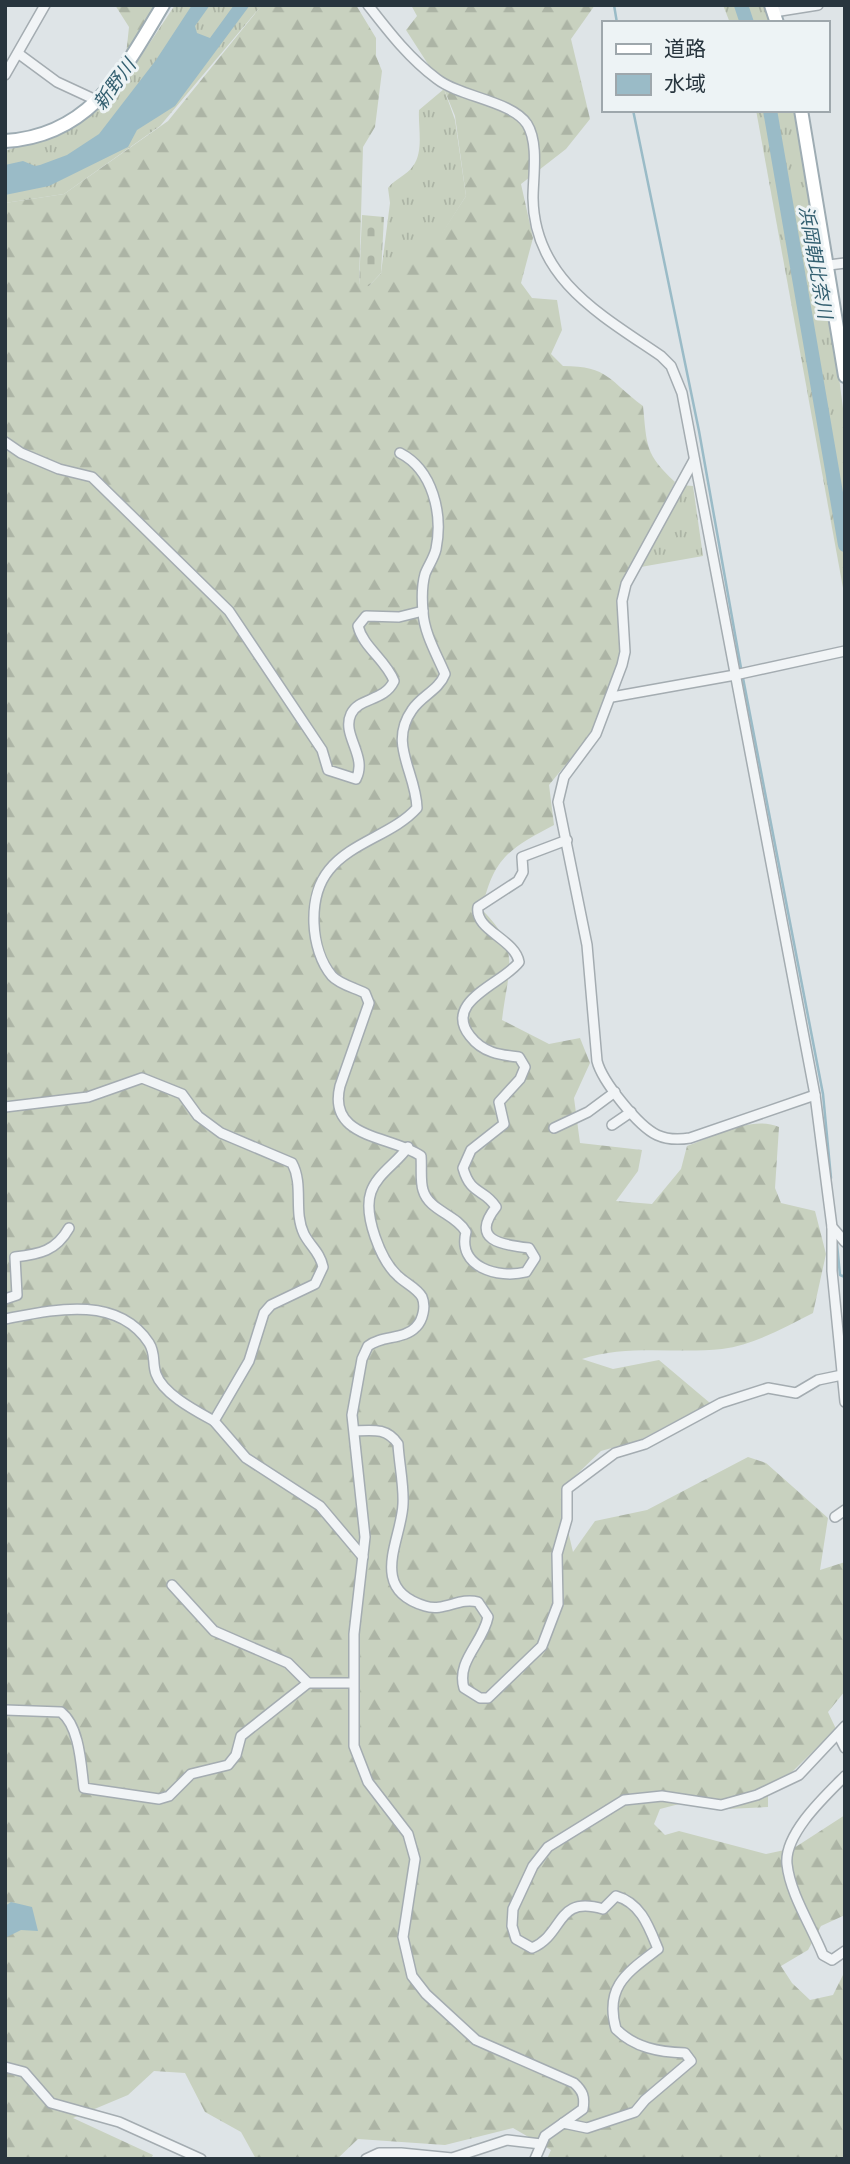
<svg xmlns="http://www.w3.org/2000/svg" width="850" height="2164" font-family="'Asap Condensed','Noto Sans JP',sans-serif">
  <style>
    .grass { fill: url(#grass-tufts) }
    .forest { fill: url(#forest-firs) }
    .cemetery { fill: url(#cemetery-stones) }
    .water { fill: #9abbc7 }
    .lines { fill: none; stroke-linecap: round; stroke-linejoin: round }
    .stream { stroke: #9abbc7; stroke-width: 2.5 }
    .river { stroke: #9abbc7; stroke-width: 14 }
    .minor-casing { stroke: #a4acb1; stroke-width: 12 }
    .major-casing { stroke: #9eacb3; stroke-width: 16 }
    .minor { stroke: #f1f4f6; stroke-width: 9 }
    .major { stroke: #fff; stroke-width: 12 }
    .labels { text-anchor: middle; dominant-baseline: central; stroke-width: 6; stroke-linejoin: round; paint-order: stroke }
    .water-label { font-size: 19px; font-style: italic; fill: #335f70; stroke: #edf3f5 }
  </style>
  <defs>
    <pattern id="grass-tufts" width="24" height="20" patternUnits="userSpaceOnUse" patternTransform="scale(1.75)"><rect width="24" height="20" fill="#c8d1bf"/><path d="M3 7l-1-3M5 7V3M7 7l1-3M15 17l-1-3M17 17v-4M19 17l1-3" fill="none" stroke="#acb4a5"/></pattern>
    <pattern id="forest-firs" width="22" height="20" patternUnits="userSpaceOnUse" patternTransform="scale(1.75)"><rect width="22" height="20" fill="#c8d1bf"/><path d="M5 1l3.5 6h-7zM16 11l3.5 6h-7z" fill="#acb4a5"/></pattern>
    <pattern id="cemetery-stones" width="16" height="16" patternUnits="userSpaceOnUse" patternTransform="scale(1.75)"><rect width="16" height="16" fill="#c8d1bf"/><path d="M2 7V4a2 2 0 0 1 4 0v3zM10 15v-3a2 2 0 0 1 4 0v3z" fill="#acb4a5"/></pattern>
  </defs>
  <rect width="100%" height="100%" fill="#dee4e7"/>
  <g class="grass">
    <path d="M175,5h87l-102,121 -96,68 -59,9v-52l65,-23 49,-39z"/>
    <path d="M723,5h42l6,18h-41z"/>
    <path d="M444,89l11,31 11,76 -33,52 -52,25 9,-70 -2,-15c7,-9 19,-13 25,-22 11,-15 5,-38 6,-56z"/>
    <path d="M756,110h38l29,142 22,172v175z"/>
    <path d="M680,485l13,1 10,70 -68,12z"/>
  </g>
  <g class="forest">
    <path d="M115,5h42l-31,50 3,-28z"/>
    <path d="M262,5h94l20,33v18l6,15 -7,56 -12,20 -4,137 10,2 17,-18 48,-23 32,-49 -11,-80 -11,-27 -38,-59 11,-14 -6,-11h184l-24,34 19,80 -24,30 -45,35 12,54 -12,45 11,15 25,2 5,30 -11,24 12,12c46,0 46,15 80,40 4,40 2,48 32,76l-56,108 6,65 -17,41 -17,38 -42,51 5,40c-45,24 -61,33 -72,85 40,39 26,59 20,110l47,24 31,-6 10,25 -16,35 6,45 62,7 -4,21 -22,30 36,3 29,-35 6,-23c26,-9 64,-31 92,-19l-4,61 6,15 34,8 11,43 -13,59c-28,14 -59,32 -91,36 -45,5 -95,-5 -140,10l31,10 46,-9 51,43 -70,37 -39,11 -29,28 -8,35 9,38 22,-31 52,-11 101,-53 18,6 62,55 -8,52 25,-8v129l-17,21 8,17 -43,42 -25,15v21l-41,2 -44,-6 -23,6 -6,15 11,11 14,-4 87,23 28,-6 51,-33v100l-24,11 -13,24 -27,16 11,17 18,17 23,-5 12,-24v188h-298l4,-9 -38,-22 -68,17 -87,-6 -21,20h-81l-15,-27 -36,-20 -20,-39 -31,-2 -26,24 -55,23 80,37 -2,4h-146v-1956l59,-9 104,-73z"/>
  </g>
  <path class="cemetery" d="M362,215l22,2 -3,56 -12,13 -10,1z"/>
  <g class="water">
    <path d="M192,5h18l-15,21 2,7 13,5 24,-33h16l-75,101 -38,24 -9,17 -79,39 -44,9v-30l18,-4 12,5 5,-1 27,-10 32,-21 57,-74z"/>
    <path d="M11,1902l21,5 6,24 -17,-1 -16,8v-32z"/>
  </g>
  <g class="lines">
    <g class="stream">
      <path d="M614,5l3,18"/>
      <path d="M633,110l66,321 42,237"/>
      <path d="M743,678l80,416 8,84"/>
      <path d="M837,1244l3,31 5,2"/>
    </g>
    <g class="river">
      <path d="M741,5l6,18"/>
      <path d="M770,110l75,435"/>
    </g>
    <defs>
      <g id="minor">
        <path d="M368,5c21,27 41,53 69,74 23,18 75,22 90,45 12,19 6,53 6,74 1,81 68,117 128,158l10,10 11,27 133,702 17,132 13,15"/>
        <path d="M774,12l44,-7"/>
        <path d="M19,54l38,28 41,19"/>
        <path d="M5,75l40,-70"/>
        <path d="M829,265l16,-2"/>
        <path d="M5,442l16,11 38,16 33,8 137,134 93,139 6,20 28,9c12,-23 -15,-44 -5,-65 8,-17 33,-12 43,-33 -8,-21 -31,-34 -36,-55l8,-10 33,1 24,-6"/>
        <path d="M400,453c33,17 43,61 36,96 -2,9 -8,17 -11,25 -3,11 -3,27 -2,38 1,21 14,43 22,62 -6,16 -24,22 -33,36 -24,34 4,62 5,98 -23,26 -66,34 -88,62 -22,27 -19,80 3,106 7,8 23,12 33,17l4,10 -29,83c-13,53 50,49 81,70 1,11 -1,24 2,34 6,21 33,24 43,42 -9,35 32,47 60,40l9,-14 -6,-10c-28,-3 -59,-8 -33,-41 -12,-19 -25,-11 -33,-39l8,-18 33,-26 -5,-22 21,-23 5,-12 -6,-10c-19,-2 -36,-4 -49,-21 -28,-35 34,-53 49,-74 -4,-23 -45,-32 -41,-55l40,-26 5,-9 -1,-15 45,-17"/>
        <path d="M694,460l-68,124 -4,17 3,51 -3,13 -26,69 -32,43 -6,25 29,143 10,116c5,20 41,65 60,74 11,5 21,5 33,3l125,-43"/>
        <path d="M612,697l123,-22 110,-24"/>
        <path d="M5,1107l83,-10 54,-19 40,16 16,22 23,17 71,30c12,22 1,48 12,71 6,12 16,18 19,33l-8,17 -44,21 -7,8 -15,48 -35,60 32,37 74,48 43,51"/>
        <path d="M612,1125l19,-13"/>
        <path d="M554,1128l34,-16 27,-20"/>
        <path d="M408,1147c-11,16 -31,27 -37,45 -8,23 10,69 27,84 7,7 19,12 24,21 4,9 1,23 -6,30 -12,13 -34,8 -48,19l-6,13 -10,56 13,122 -11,97v112l14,36 40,52 7,25 -12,78 9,39 14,18 50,46 98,43c9,8 11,14 9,26l-38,27 -10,23"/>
        <path d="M832,1227v44l13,131"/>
        <path d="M5,1299l12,-4 -2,-38c25,-3 41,-6 54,-29"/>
        <path d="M5,1319c47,-9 112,-25 144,24 7,11 3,20 7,31 7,20 40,37 58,47"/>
        <path d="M355,1431c19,-1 32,-3 43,13 1,19 6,41 5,60 -1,35 -36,85 22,102 19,6 34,-9 53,-4l10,15c-5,26 -32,44 -24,71l16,10h8l54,-52 16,-42 -1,-50 10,-35v-30l48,-36 30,-9 76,-41 47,-15 28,5 22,-13 24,-5"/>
        <path d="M835,1517l10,-7"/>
        <path d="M172,1585l42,46 74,32 20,20"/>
        <path d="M5,1710l56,2c19,15 20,54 23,76l75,11 10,-3 22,-22 37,-9 8,-10 5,-19 67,-53h45"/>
        <path d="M838,1734l7,14"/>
        <path d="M845,1776c-20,20 -61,58 -58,88 3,30 25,63 36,91l9,5 13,-9"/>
        <path d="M5,2067l19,5 27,31 68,19 82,37"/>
        <path d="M563,2123l24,5 48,-16 10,-12 46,-39 -6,-8c-26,-1 -50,-5 -69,-24 -12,-43 12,-57 42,-80 -9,-22 -17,-46 -42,-53l-13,13c-48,-14 -38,25 -71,39l-16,-9 -4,-13 1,-17 20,-43 15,-19 76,-47 38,-4 59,9 36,-10 42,-20 46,-49"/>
        <path d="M366,2159l13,-6h22l51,5 55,-18 34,4"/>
      </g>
      <g id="major">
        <path d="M771,5l6,18"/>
        <path d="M801,110l44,266"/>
        <path d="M5,141c86,-5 119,-71 158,-136"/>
      </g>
    </defs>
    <use href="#minor" class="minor-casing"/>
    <use href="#major" class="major-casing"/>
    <use href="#minor" class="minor"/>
    <use href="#major" class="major"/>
  </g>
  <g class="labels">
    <g class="water-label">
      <text transform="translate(114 84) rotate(-54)">新野川</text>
      <text transform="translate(816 262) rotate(80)">浜岡朝比奈川</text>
    </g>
  </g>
  <rect width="850" height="2164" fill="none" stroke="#28353e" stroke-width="14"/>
  <rect x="602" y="21" width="228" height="91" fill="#edf3f5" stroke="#9ea7ac" stroke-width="2"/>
  <rect x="616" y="44" width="35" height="10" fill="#ffffff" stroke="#9ea7ac" stroke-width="2"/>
  <text x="664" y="56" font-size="21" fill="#28353e">道路</text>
  <rect x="616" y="74" width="35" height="21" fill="#9abbc7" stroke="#9ea7ac" stroke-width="2"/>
  <text x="664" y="91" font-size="21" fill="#28353e">水域</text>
</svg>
